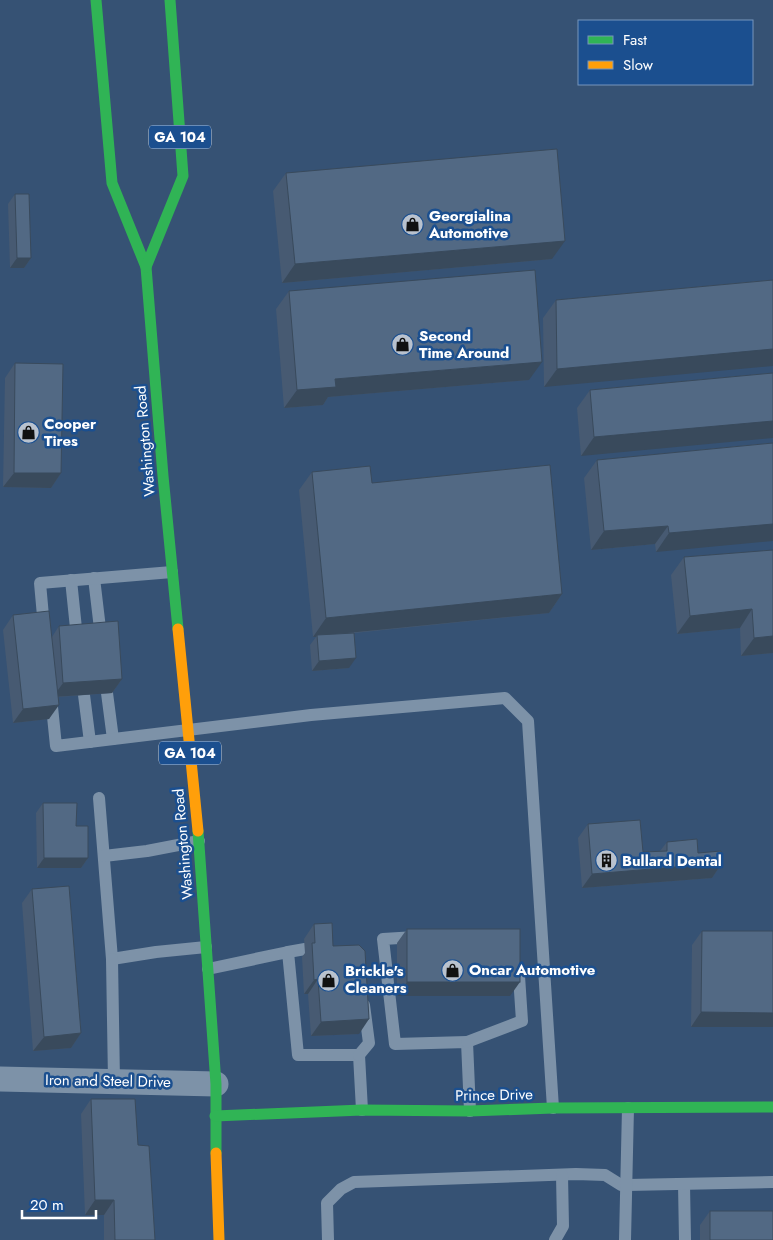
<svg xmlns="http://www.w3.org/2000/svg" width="773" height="1240" font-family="Jost,sans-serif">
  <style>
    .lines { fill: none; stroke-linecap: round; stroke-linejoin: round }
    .lane { stroke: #7d92a8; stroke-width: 12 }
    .street { stroke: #7d92a8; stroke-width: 25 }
    .fast { stroke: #30b455; stroke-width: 11 }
    .slow { stroke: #ff9f0a; stroke-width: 11 }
    .wall { fill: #475a72 }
    .shaded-wall { fill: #394a5c }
    .building { fill: #526984; stroke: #394a5c }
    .labels { text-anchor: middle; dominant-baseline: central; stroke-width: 5; stroke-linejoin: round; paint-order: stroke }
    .shield { fill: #1b4f8f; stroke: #bbcadd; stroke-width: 1 }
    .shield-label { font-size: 14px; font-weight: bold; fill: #fff }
    .poi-label { font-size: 15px; font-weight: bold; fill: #fff; stroke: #1b4f8f; text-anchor: start }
    .street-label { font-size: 15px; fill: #fff; stroke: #1b4f8f }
  </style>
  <rect width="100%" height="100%" fill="#365274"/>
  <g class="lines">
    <g class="lane">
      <path d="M94,578l7,59"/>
      <path d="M71,580l6,58"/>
      <path d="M44,627l-4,-44 132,-11"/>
      <path d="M107,693l6,46"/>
      <path d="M84,695l6,47"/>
      <path d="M51,697l5,49 255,-31 194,-17 23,23 25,387"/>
      <path d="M99,798l13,161 44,-7 50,-5"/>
      <path d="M104,856l43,-5 52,-10"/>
      <path d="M416,937l-33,2 12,105 72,-2 3,69"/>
      <path d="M288,952l17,-3"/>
      <path d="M112,959l2,122"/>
      <path d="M208,969l80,-17 10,103h61l3,55"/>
      <path d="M467,1042l55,-21 -3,-45"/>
      <path d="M359,1055l10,-12 -5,-38"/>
      <path d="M684,1184l1,56"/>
      <path d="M328,1240l-1,-37 14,-14 13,-7 222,-8 29,1 16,10h6l146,-3"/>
      <path d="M555,1240l8,-14 -1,-51"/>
      <path d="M625,1240l3,-132"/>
    </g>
    <path class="street" d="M0,1079l216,5"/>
    <g class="fast">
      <path d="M96,0l16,183 34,84 17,209 15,153"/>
      <path d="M146,267l37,-91 -13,-176"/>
      <path d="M198,831l18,253v69"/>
      <path d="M215,1116l147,-6 108,1 83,-3 220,-1"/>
    </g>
    <g class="slow">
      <path d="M178,629l20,202"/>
      <path d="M216,1153l3,87"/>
    </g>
  </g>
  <g class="wall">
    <path d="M286,173l266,86 -270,24 -9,-92z"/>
    <path d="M15,194l16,64 -7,10h-14l-2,-64z"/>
    <path d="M773,280l-229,107 -1,-69 13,-18z"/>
    <path d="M289,291l240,89 -201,17 -5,8 -39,3 -8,-99z"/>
    <path d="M15,363l46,110 -10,15 -48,-1 2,-109z"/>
    <path d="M773,373l-192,83 -4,-48 13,-18z"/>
    <path d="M773,443l-117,109 -1,-8 -64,6 -7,-72 13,-18z"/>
    <path d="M312,472l60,11 190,111 -13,19 -195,20 -5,35 -37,3 -2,-26 6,-8h-3l-14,-147z"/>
    <path d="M773,550v103l-32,3 -1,-28 -63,6 -6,-59 13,-18z"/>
    <path d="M13,615l39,22 7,-11 63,53 -10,14 -54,4 -9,22 -36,4 -10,-93z"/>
    <path d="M43,803l33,23 12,32 -7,10h-44l-1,-55z"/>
    <path d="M588,824l55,28 17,-1 7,-9 31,11 24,10 -10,15 -130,10 -4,-50z"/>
    <path d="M32,889l49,144 -10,15 -38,3 -11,-148z"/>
    <path d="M314,924l19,22 26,88 -48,2 -3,-42h-4l-2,-37 3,-4 -1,-14z"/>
    <path d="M407,929l103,67h-113v-53z"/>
    <path d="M702,931h71v96h-82l1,-82z"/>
    <path d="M91,1099l47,46 17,95h-51v-25h-19l-4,-101z"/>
    <path d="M710,1211l63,29h-73v-15z"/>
  </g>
  <g class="shaded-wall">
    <path d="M565,241l-13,18 -270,24 13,-19z"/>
    <path d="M17,258h14l-7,10h-14z"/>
    <path d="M773,349v17l-229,21 13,-18z"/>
    <path d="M542,362l-13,18 -201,17 -5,8 -39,3 13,-18 38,-11z"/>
    <path d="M773,421v17l-192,18 13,-19z"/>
    <path d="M14,473h47l-10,15 -48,-1z"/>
    <path d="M773,524v17l-117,11 13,-19z"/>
    <path d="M668,526l-13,18 -64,6 13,-19z"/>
    <path d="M562,594l-13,19 -232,23v-1l-1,2h-3l13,-19z"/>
    <path d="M752,609l-12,19 -63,6 13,-18z"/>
    <path d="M773,636v17l-32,3 13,-18z"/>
    <path d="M356,658l-7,10 -37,3 7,-10z"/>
    <path d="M122,679l-10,14 -59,4 10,-14z"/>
    <path d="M59,705l-10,14 -36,4 10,-14z"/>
    <path d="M44,858h44l-7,10h-44z"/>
    <path d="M722,863l-10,15 -130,10 10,-14z"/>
    <path d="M318,979l-10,15h-4l10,-14z"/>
    <path d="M407,982h113l-10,14h-113z"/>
    <path d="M701,1012l72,1v14h-82z"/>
    <path d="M369,1019l-10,15 -48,2 10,-14z"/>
    <path d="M81,1033l-10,15 -38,3 11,-14z"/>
    <path d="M95,1200h19l-10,15h-19z"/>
  </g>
  <g class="building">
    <path d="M557,149l8,92 -270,23 -9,-91z"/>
    <path d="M15,194h14l2,64h-14z"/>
    <path d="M535,270l7,92 -207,17 1,8 -39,3 -8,-99z"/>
    <path d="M773,280v69l-216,20 -1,-69z"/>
    <path d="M15,363l48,1 -2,109h-47z"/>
    <path d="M773,373v48l-179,16 -4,-47z"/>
    <path d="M773,443v81l-104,9 -1,-7 -64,5 -7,-71z"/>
    <path d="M550,465l12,129 -236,24 -14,-146 58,-6 2,17z"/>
    <path d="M773,550v86l-19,2 -2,-29 -62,7 -6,-59z"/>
    <path d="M49,611l10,94 -36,4 -10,-94z"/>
    <path d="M118,621l4,58 -59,4 -4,-57z"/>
    <path d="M354,633l2,25 -37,3 -2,-26z"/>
    <path d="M43,803h34l-1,23h12v32h-44z"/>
    <path d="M640,820l3,32 24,-1v-9l30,-3 1,14 23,-2 1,12 -130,11 -4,-50z"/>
    <path d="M69,886l12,147 -37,4 -12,-148z"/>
    <path d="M332,923l1,23 26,-1 6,6 4,68 -48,3 -3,-43 -4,1 -2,-37h3l-1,-19z"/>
    <rect x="407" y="929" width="113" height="53"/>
    <path d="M702,931h71v82l-72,-1z"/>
    <path d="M91,1099h44l3,46 11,1 6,94h-40l-1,-40h-19z"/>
    <rect x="710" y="1211" width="63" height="29"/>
  </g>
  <defs>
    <symbol id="shop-disc" viewBox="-11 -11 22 22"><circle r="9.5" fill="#b9c2ce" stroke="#1b4f8f"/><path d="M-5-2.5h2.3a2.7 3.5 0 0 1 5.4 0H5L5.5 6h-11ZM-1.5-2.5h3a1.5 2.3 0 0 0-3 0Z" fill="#111"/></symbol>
    <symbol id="building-disc" viewBox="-11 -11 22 22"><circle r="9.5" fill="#b9c2ce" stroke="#1b4f8f"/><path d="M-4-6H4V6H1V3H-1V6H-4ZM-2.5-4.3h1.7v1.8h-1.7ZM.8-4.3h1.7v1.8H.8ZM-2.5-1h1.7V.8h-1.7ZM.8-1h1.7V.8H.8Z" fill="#111"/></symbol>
  </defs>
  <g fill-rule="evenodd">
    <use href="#shop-disc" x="400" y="212" width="25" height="25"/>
    <use href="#shop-disc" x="390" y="332" width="25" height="25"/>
    <use href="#shop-disc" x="16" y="420" width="25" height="25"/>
    <use href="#building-disc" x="594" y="848" width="25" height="25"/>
    <use href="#shop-disc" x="440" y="958" width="25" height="25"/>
    <use href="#shop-disc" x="316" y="968" width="25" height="25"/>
  </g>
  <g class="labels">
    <g class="shield">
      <rect x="149" y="125.5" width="62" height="23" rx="4"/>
      <rect x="159" y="741.5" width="62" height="23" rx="4"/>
    </g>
    <g class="shield-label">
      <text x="180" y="137">GA 104</text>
      <text x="190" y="753">GA 104</text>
    </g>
    <g class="poi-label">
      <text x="429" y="216">Georgialina<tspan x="429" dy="17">Automotive</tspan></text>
      <text x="419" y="336">Second<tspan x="419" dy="17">Time Around</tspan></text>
      <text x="44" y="424">Cooper<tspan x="44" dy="17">Tires</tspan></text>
      <text x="622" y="861">Bullard Dental</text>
      <text x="469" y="970">Oncar Automotive</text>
      <text x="345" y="971">Brickle's<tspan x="345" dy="17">Cleaners</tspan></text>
    </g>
    <g class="street-label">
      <text transform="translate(145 441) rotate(-95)">Washington Road</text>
      <text transform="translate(183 844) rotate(-95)">Washington Road</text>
      <text transform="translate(108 1081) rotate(1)">Iron and Steel Drive</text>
      <text transform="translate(494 1095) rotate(-1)">Prince Drive</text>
    </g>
  </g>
  <rect x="578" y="20" width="175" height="65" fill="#1b4f8f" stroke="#7695bc"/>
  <rect x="588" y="36" width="25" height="8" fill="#30b455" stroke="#7695bc"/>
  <text x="623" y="45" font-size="15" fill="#ffffff">Fast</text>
  <rect x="588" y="61" width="25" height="8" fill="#ff9f0a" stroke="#7695bc"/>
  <text x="623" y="70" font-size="15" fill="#ffffff">Slow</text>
  <path d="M22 1210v8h74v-8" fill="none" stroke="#ffffff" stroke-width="2.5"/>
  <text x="30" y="1210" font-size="15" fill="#ffffff" stroke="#1b4f8f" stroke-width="4" paint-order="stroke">20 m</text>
</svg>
